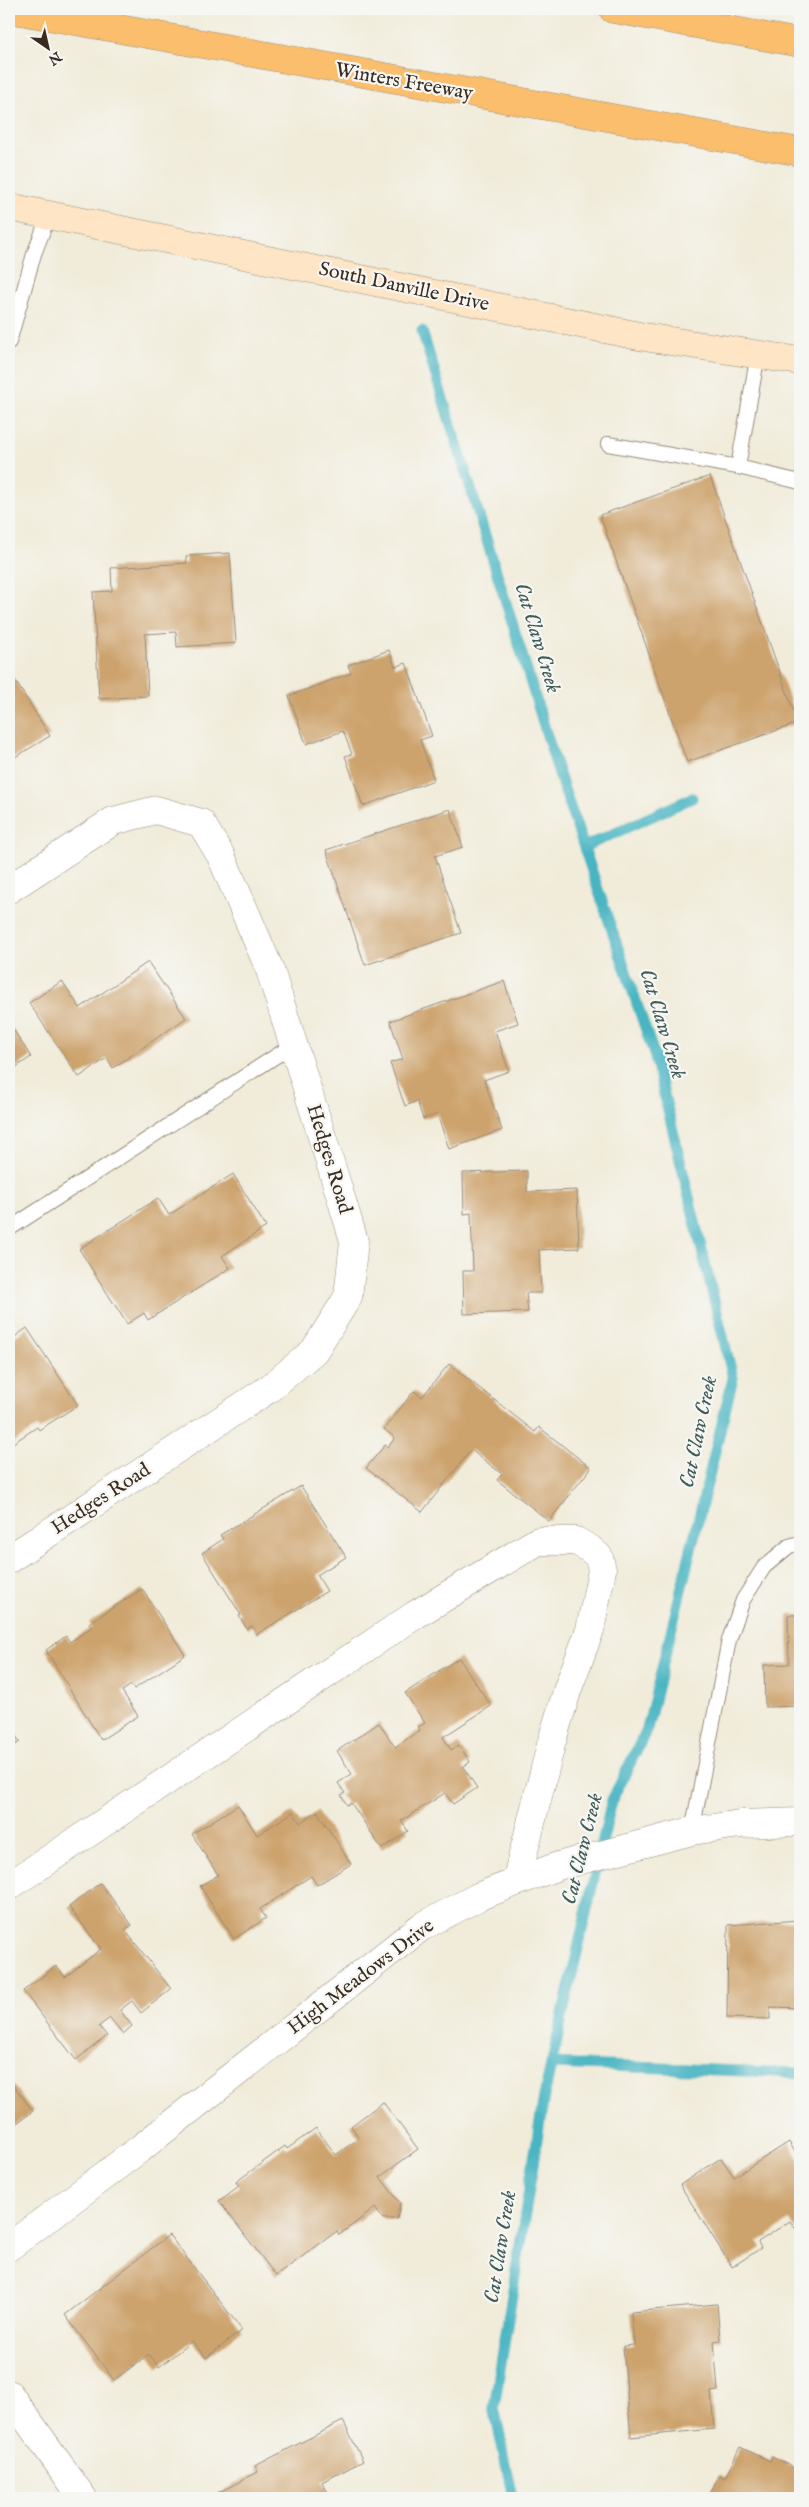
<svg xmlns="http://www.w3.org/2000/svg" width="809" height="2507" font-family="'IM FELL English',serif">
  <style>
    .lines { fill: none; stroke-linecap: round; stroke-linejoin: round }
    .stream { stroke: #48b5c3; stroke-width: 11 }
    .building { fill: #cda36d }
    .service-casing { stroke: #968b7c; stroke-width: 16 }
    .minor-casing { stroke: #968b7c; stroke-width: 29 }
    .secondary-casing { stroke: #968b7c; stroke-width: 29 }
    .motorway-casing { stroke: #968b7c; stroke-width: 29 }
    .service { stroke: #fff; stroke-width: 14 }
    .minor { stroke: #fff; stroke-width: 28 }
    .secondary { stroke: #fde5c5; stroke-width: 28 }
    .motorway { stroke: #fabe6d; stroke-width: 28 }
    .labels { text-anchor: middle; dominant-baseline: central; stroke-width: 4.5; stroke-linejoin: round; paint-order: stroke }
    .street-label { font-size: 20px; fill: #3b2a1e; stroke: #f6f6f2 }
    .water-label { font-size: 21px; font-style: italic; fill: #405b58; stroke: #f6f6f2 }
  </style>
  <rect width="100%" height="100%" fill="#f6f6f2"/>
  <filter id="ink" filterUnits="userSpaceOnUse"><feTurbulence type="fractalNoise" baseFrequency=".02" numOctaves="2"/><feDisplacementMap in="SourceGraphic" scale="10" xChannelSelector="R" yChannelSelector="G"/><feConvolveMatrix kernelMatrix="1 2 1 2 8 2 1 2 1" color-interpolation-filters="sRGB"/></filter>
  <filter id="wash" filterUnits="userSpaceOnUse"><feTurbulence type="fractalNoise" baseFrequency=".0096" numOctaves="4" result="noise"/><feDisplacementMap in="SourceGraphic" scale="20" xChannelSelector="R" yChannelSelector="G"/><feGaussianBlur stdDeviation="1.12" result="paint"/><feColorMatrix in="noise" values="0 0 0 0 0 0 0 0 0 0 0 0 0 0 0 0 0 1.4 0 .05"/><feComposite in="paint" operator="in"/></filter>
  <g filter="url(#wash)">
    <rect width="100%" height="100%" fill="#f1ecda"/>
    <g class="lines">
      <g class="stream">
        <path d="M422,331l137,443 96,283 78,321 -86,351 -35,71 -68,296 -50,311 19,91"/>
        <path d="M584,847l108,-49"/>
        <path d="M551,2064l249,9"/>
      </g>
    </g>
    <g id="blocks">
      <g class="building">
        <path d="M710,476l88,247 -111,39 -87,-247z"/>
        <path d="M230,553l6,90 -59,4 -1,-15 -31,2 3,62 -49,3 -6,-107 19,-1 -1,-23 76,-5 -1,-7z"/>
        <path d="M389,650l6,17 11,-4 26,73 -12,4 14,40 -71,26 -18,-50 7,-2 -9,-23 -37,13 -17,-48 62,-23 -3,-8z"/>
        <path d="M9,671l41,65 -38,23 -3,-2z"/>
        <path d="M450,809l13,38 -28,9 26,77 -96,32 -39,-115z"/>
        <path d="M148,962l38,56 -73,50 -6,-10 -28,19 -50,-74 33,-22 18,27z"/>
        <path d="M504,981l14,42 -23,8 14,40 -25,9 18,50 -53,19 -12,-35 -14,5 -6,-18 -12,5 -15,-43 13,-4 -13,-38z"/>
        <path d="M9,1023l22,34 -22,15z"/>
        <path d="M527,1171v21l50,-2 2,58 -40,2 2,43h-15l2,19 -64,2 -1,-43h10l-2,-58 -7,1 -1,-41z"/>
        <path d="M233,1174l33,53 -44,29 8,12 -82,52 -4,-7 -17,11 -48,-75 79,-51 11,17z"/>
        <path d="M27,1328l51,77 -39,25 -2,-3 -27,18 -1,-104z"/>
        <path d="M449,1364l86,68 4,-5 52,41 -42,53 -52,-41 5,-6 -31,-24 -49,62 -56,-44 19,-23 3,2 7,-9 -11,-9 30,-38 8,6z"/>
        <path d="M301,1486l45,71 -29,18 10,16 -70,43 -5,-8 -5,3 -8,-13 2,-1 -39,-62 21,-14 -3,-4z"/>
        <path d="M142,1589l43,66 -51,34 -3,-4 -9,6 16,25 -37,24 -55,-90 20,-14 4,6 22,-15 -3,-4z"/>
        <path d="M788,1615h12v91l-35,1 -1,-42 25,-1z"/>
        <path d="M459,1658l32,48 -48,31 8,13 8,-5 11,17 -7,5 14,21 -24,16 -8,-11 -44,28 7,10 -26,18 -31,-46 -4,2 -6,-10 4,-2 -7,-10 14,-9 -15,-23 42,-28 16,24 25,-17 -2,-3 7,-4 -20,-30z"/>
        <path d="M9,1726l11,16 -11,7z"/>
        <path d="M238,1805l19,30 36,-23 7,11 17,-12 34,53 -34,21 -6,-9 -51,33 6,9 -32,21 -34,-53 18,-11 -26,-41z"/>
        <path d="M100,1883l32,42 -7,5 46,59 -30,24 -9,-12 -12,9 12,16 -9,8 -13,-16 -11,8 8,10 -31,24 -53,-69 33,-25 9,11 36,-28 -32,-42z"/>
        <path d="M800,1920v88l-30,-1v12l-43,-1 1,-93z"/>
        <path d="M9,2080l24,31 -24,18z"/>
        <path d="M383,2102l35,47 -38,28 20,26 -3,16h-14l-8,-11 -36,27 -2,-4 -61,45 -57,-75 20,-15 -3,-4 49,-36 2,3 29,-21 20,27 23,-17 -8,-12z"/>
        <path d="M789,2142l11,18v69l-3,2 -7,-10 -32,21 3,6 -29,19 -52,-82 41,-27 13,19z"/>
        <path d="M169,2235l73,95 -36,28 -14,-17 -33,26 -10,-13 -35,26 -49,-65z"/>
        <path d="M717,2304l3,36 -6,1 4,50 -7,1 3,37 -83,8 -8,-91 11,-1 -3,-33z"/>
        <path d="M343,2421l20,40 -41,21 9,16h-123l50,-26 -3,-6z"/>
        <path d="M740,2447l30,14 2,-4 28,14v27h-92l11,-23 6,3z"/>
      </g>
    </g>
  </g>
  <g filter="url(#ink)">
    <use href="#blocks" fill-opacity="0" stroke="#968b7c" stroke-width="1"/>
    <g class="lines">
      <defs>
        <g id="service">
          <path d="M9,342l25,-88 15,-39"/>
          <path d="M758,354l-20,113 62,15"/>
          <path d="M608,444l130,23"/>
          <path d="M9,1229l284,-184"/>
          <path d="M692,1831l37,-191 14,-40 21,-33 25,-21 11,-3"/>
        </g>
        <g id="minor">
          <path d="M9,889l104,-68 43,-11 45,13 20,33 49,114 65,208 19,63 -6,56 -34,54 -44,37 -261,171"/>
          <path d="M9,1886l406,-271 123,-74h38l14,8 9,8 3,13 -12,60 -22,58 -15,49 -37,145"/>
          <path d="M9,2247l132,-99 280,-221 59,-31 78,-30 134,-35 48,-7 60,-2"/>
          <path d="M9,2394l74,104"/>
        </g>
        <path id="secondary" d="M9,207l635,130 156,24"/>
        <g id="motorway">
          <path d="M9,9l791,143"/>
          <path d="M613,9l187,34"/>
        </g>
      </defs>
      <use href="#service" class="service-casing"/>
      <use href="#minor" class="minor-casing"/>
      <use href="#secondary" class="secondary-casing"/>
      <use href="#motorway" class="motorway-casing"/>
      <use href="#service" class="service"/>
      <use href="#minor" class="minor"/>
      <use href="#secondary" class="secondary"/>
      <use href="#motorway" class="motorway"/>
    </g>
  </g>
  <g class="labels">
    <g class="street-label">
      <text transform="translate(404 82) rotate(10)">Winters Freeway</text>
      <text transform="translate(404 287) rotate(12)">South Danville Drive</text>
      <text transform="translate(329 1159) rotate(73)">Hedges Road</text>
      <text transform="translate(101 1499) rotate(-33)">Hedges Road</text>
      <text transform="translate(361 1977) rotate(-37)">High Meadows Drive</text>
    </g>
    <g class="water-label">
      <text transform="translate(537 638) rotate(73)">Cat Claw Creek</text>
      <text transform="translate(662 1024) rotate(73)">Cat Claw Creek</text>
      <text transform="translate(699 1432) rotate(-78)">Cat Claw Creek</text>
      <text transform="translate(583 1849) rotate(-76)">Cat Claw Creek</text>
      <text transform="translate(501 2247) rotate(-81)">Cat Claw Creek</text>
    </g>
  </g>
  <rect width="809" height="2507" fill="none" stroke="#f6f6f2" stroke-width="30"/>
  <g transform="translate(48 48) rotate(146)" stroke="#f6f6f2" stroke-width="4" paint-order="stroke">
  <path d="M0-4L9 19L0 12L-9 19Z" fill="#3b2a1e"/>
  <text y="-8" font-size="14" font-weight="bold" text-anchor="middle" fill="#3b2a1e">N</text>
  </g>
</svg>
